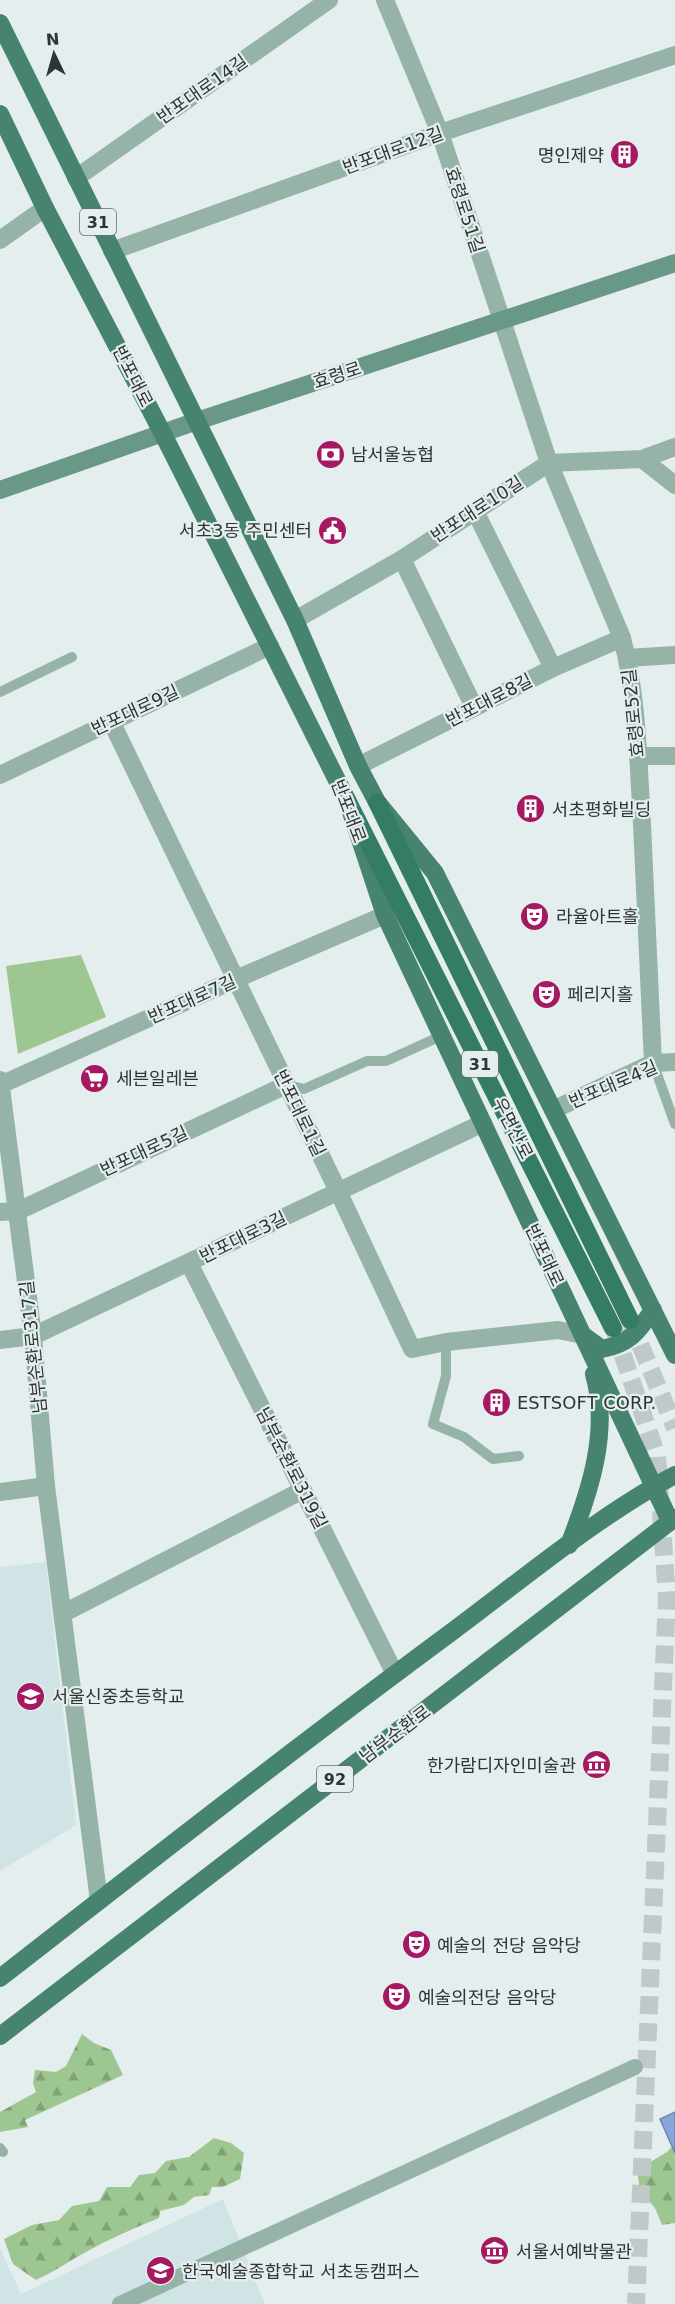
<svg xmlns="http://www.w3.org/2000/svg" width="675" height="2304" font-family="'DejaVu Sans','Noto Sans KR',sans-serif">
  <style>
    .built { fill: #d1e4e5 }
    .forest { fill: url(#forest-firs) }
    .green { fill: #9ec691 }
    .water { fill: #89a6dc; stroke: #6e84aa; stroke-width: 1.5 }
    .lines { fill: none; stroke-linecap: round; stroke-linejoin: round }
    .trunk-tunnel { stroke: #c0c9c9; stroke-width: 18; stroke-dasharray: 18 9; stroke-linecap: butt }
    .service { stroke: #95b4a7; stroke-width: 10 }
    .pedestrian { stroke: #95b4a7; stroke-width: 16 }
    .minor { stroke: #95b4a7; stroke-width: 18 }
    .secondary { stroke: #699886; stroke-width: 18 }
    .primary { stroke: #47846f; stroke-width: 18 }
    .trunk { stroke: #357c65; stroke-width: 18 }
    .labels { text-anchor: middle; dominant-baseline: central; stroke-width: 4.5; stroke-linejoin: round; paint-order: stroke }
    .shield { fill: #e4eeee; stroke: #666c6c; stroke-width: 1.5 }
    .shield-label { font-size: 16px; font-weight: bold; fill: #303434 }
    .street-label { font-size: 18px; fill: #303434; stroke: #e4eeee }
    .poi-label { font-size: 18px; fill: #303434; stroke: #e4eeee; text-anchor: start }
  </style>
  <defs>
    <pattern id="forest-firs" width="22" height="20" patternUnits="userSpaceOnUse" patternTransform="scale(1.5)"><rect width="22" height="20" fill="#9ec691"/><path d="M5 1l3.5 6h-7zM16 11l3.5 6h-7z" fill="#81a277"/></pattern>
  </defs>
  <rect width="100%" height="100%" fill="#e4eeee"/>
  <g class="built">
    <path d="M46,1562l30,263 -76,46v-304z"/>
    <path d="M223,2199l42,105h-265v-56l21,46z"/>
  </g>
  <g class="forest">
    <path d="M82,2034l12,9 17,7 12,25 -98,45 3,7 -28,5v-20l36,-20 -3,-9 2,-13 21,2 10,-6z"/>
    <path d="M214,2138l17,5 13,10 -4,26 -17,8h-11l-3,8 -15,2 -10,8 -24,6 -1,7c-25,10 -50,21 -73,34 -17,9 -32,20 -50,28l-23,-16 -9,-25 28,-14 27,-5 13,-14 27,-5 8,-14h23l9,-12 16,-2 11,-12 23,-4z"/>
    <path d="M675,2143v80l-13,2 -7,-17 -15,-17 -3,-21 30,-18z"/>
  </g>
  <path class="green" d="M81,955l25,62 -88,37 -12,-88z"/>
  <path class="water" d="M675,2112v41l-15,-34z"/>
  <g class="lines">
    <g class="trunk-tunnel">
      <path d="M630,1320l45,108"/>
      <path d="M614,1329l43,127 10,141 -31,707"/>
    </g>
    <g class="service">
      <path d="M0,692l72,-35"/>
      <path d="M653,1063l22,61"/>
      <path d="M286,1085l18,4 63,-28h19l55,-25"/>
      <path d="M446,1342v34l-13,48 31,13 29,22 26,-3"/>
      <path d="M0,2148l3,4"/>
    </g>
    <path class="pedestrian" d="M120,2304l515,-237"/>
    <g class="minor">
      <path d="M385,0l55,133 109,330 73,175c16,60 16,124 20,186 4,80 7,159 11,239"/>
      <path d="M76,178l253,-178"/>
      <path d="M0,240l45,-32"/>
      <path d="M112,251l328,-118 235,-78"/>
      <path d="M642,459l33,26"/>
      <path d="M475,511l78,157"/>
      <path d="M402,559l72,148"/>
      <path d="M295,620l107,-61 147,-96 93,-4 33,-12"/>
      <path d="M627,658l48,-3"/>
      <path d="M111,721l227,470 74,158 34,-7 112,-12 25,5"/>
      <path d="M638,756h37"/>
      <path d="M358,766l195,-98 69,-30"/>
      <path d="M0,775l270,-129"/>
      <path d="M0,1080l33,256 13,150 53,415"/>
      <path d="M0,1085l236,-106 149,-64"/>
      <path d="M553,1110l100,-47 22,-1"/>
      <path d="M0,1212l18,-1 268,-126"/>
      <path d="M189,1263l206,411"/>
      <path d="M0,1340l33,-4 450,-213"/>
      <path d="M0,1492l46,-6"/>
      <path d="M64,1613l239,-123"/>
    </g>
    <path class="secondary" d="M0,490l197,-69 478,-158"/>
    <g class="primary">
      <path d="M0,23l295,597 63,146 19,36 58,71 240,482"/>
      <path d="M0,114l45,94 118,226 184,366 38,115 285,606"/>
      <path d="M584,1336l18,13c27,-5 36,-17 51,-39"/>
      <path d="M569,1545c21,-54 41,-114 25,-171"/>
      <path d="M0,1978c150,-117 300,-234 453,-347 70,-52 145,-115 222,-156"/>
      <path d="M0,2036l675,-518"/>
    </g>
    <g class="trunk">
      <path d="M347,800l266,528"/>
      <path d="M377,802l253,518"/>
    </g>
  </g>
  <defs>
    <symbol id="building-disc" viewBox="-11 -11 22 22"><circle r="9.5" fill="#a41961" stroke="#e4eeee"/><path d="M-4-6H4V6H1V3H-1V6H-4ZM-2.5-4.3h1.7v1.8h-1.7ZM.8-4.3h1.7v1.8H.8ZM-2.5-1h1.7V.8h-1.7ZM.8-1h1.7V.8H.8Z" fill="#fff"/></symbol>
    <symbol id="bank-disc" viewBox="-11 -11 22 22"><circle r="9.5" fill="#a41961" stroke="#e4eeee"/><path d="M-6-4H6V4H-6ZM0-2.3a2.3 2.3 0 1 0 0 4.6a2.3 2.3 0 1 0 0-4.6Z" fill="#fff"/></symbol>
    <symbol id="civic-disc" viewBox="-11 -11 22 22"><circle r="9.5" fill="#a41961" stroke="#e4eeee"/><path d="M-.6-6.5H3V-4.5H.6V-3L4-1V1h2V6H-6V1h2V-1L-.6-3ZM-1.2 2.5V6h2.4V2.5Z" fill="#fff"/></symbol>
    <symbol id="theatre-disc" viewBox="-11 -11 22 22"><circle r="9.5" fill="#a41961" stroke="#e4eeee"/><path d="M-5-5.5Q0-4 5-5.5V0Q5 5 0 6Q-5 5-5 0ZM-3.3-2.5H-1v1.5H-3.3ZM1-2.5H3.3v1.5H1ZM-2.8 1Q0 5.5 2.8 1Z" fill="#fff"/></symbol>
    <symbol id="supermarket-disc" viewBox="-11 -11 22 22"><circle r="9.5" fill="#a41961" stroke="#e4eeee"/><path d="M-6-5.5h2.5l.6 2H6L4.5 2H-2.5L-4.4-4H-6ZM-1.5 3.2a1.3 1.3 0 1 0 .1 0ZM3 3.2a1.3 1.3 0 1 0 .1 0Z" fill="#fff"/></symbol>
    <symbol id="school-disc" viewBox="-11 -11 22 22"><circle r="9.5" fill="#a41961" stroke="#e4eeee"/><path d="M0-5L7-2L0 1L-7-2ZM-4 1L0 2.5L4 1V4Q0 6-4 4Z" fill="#fff"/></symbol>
    <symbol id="museum-disc" viewBox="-11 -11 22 22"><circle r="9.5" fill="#a41961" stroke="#e4eeee"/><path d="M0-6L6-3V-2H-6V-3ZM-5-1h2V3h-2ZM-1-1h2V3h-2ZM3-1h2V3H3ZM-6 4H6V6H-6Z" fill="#fff"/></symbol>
  </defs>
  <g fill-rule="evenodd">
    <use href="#building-disc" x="608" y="138" width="33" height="33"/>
    <use href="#bank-disc" x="314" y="438" width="33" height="33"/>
    <use href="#civic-disc" x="316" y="514" width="33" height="33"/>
    <use href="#building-disc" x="514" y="792" width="33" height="33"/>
    <use href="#theatre-disc" x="518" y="900" width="33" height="33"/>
    <use href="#theatre-disc" x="530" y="978" width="33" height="33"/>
    <use href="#supermarket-disc" x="78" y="1062" width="33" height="33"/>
    <use href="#building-disc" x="480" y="1386" width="33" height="33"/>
    <use href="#school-disc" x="14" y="1680" width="33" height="33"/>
    <use href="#museum-disc" x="580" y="1748" width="33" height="33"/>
    <use href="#theatre-disc" x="400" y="1928" width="33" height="33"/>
    <use href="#theatre-disc" x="380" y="1980" width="33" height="33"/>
    <use href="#museum-disc" x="478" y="2234" width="33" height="33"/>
    <use href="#school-disc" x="144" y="2254" width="33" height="33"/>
  </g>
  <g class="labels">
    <g class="shield">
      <rect x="80" y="209" width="36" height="26" rx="4.5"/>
      <rect x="462" y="1051" width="36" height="26" rx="4.5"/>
      <rect x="317" y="1766" width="36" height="26" rx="4.5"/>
    </g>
    <g class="shield-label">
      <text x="98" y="222">31</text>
      <text x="480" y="1064">31</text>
      <text x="335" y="1779">92</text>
    </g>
    <g class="street-label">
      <text transform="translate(202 89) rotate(-35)">반포대로14길</text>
      <text transform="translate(393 150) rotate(-20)">반포대로12길</text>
      <text transform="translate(465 210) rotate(72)">효령로51길</text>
      <text transform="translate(337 375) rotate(-18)">효령로</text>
      <text transform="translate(133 376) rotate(63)">반포대로</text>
      <text transform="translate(477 509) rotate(-33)">반포대로10길</text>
      <text transform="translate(489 700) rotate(-27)">반포대로8길</text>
      <text transform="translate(135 710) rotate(-25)">반포대로9길</text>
      <text transform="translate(633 713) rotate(-96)">효령로52길</text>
      <text transform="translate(349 811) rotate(69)">반포대로</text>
      <text transform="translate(192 999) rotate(-24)">반포대로7길</text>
      <text transform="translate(613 1084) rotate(-23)">반포대로4길</text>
      <text transform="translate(300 1113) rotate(64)">반포대로1길</text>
      <text transform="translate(513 1128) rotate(63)">우면산로</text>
      <text transform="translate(144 1151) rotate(-25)">반포대로5길</text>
      <text transform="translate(243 1237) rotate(-26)">반포대로3길</text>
      <text transform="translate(545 1255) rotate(65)">반포대로</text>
      <text transform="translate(33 1347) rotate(-96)">남부순환로317길</text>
      <text transform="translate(292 1468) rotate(63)">남부순환로319길</text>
      <text transform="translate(395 1734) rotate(-37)">남부순환로</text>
    </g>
    <g class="poi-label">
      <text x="604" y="155" text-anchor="end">명인제약</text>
      <text x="351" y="454">남서울농협</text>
      <text x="312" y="530" text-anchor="end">서초3동 주민센터</text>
      <text x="552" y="809">서초평화빌딩</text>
      <text x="556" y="916">라율아트홀</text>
      <text x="567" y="994">페리지홀</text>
      <text x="116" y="1078">세븐일레븐</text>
      <text x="517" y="1402">ESTSOFT CORP.</text>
      <text x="52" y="1696">서울신중초등학교</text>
      <text x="576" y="1765" text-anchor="end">한가람디자인미술관</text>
      <text x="437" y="1945">예술의 전당 음악당</text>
      <text x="418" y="1997">예술의전당 음악당</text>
      <text x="516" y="2251">서울서예박물관</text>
      <text x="182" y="2271">한국예술종합학교 서초동캠퍼스</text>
    </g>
  </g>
  <g transform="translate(54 54) rotate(355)" stroke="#e4eeee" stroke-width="4.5" paint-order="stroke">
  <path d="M0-4.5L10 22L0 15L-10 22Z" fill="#303434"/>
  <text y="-9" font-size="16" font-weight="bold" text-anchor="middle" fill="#303434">N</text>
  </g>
</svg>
